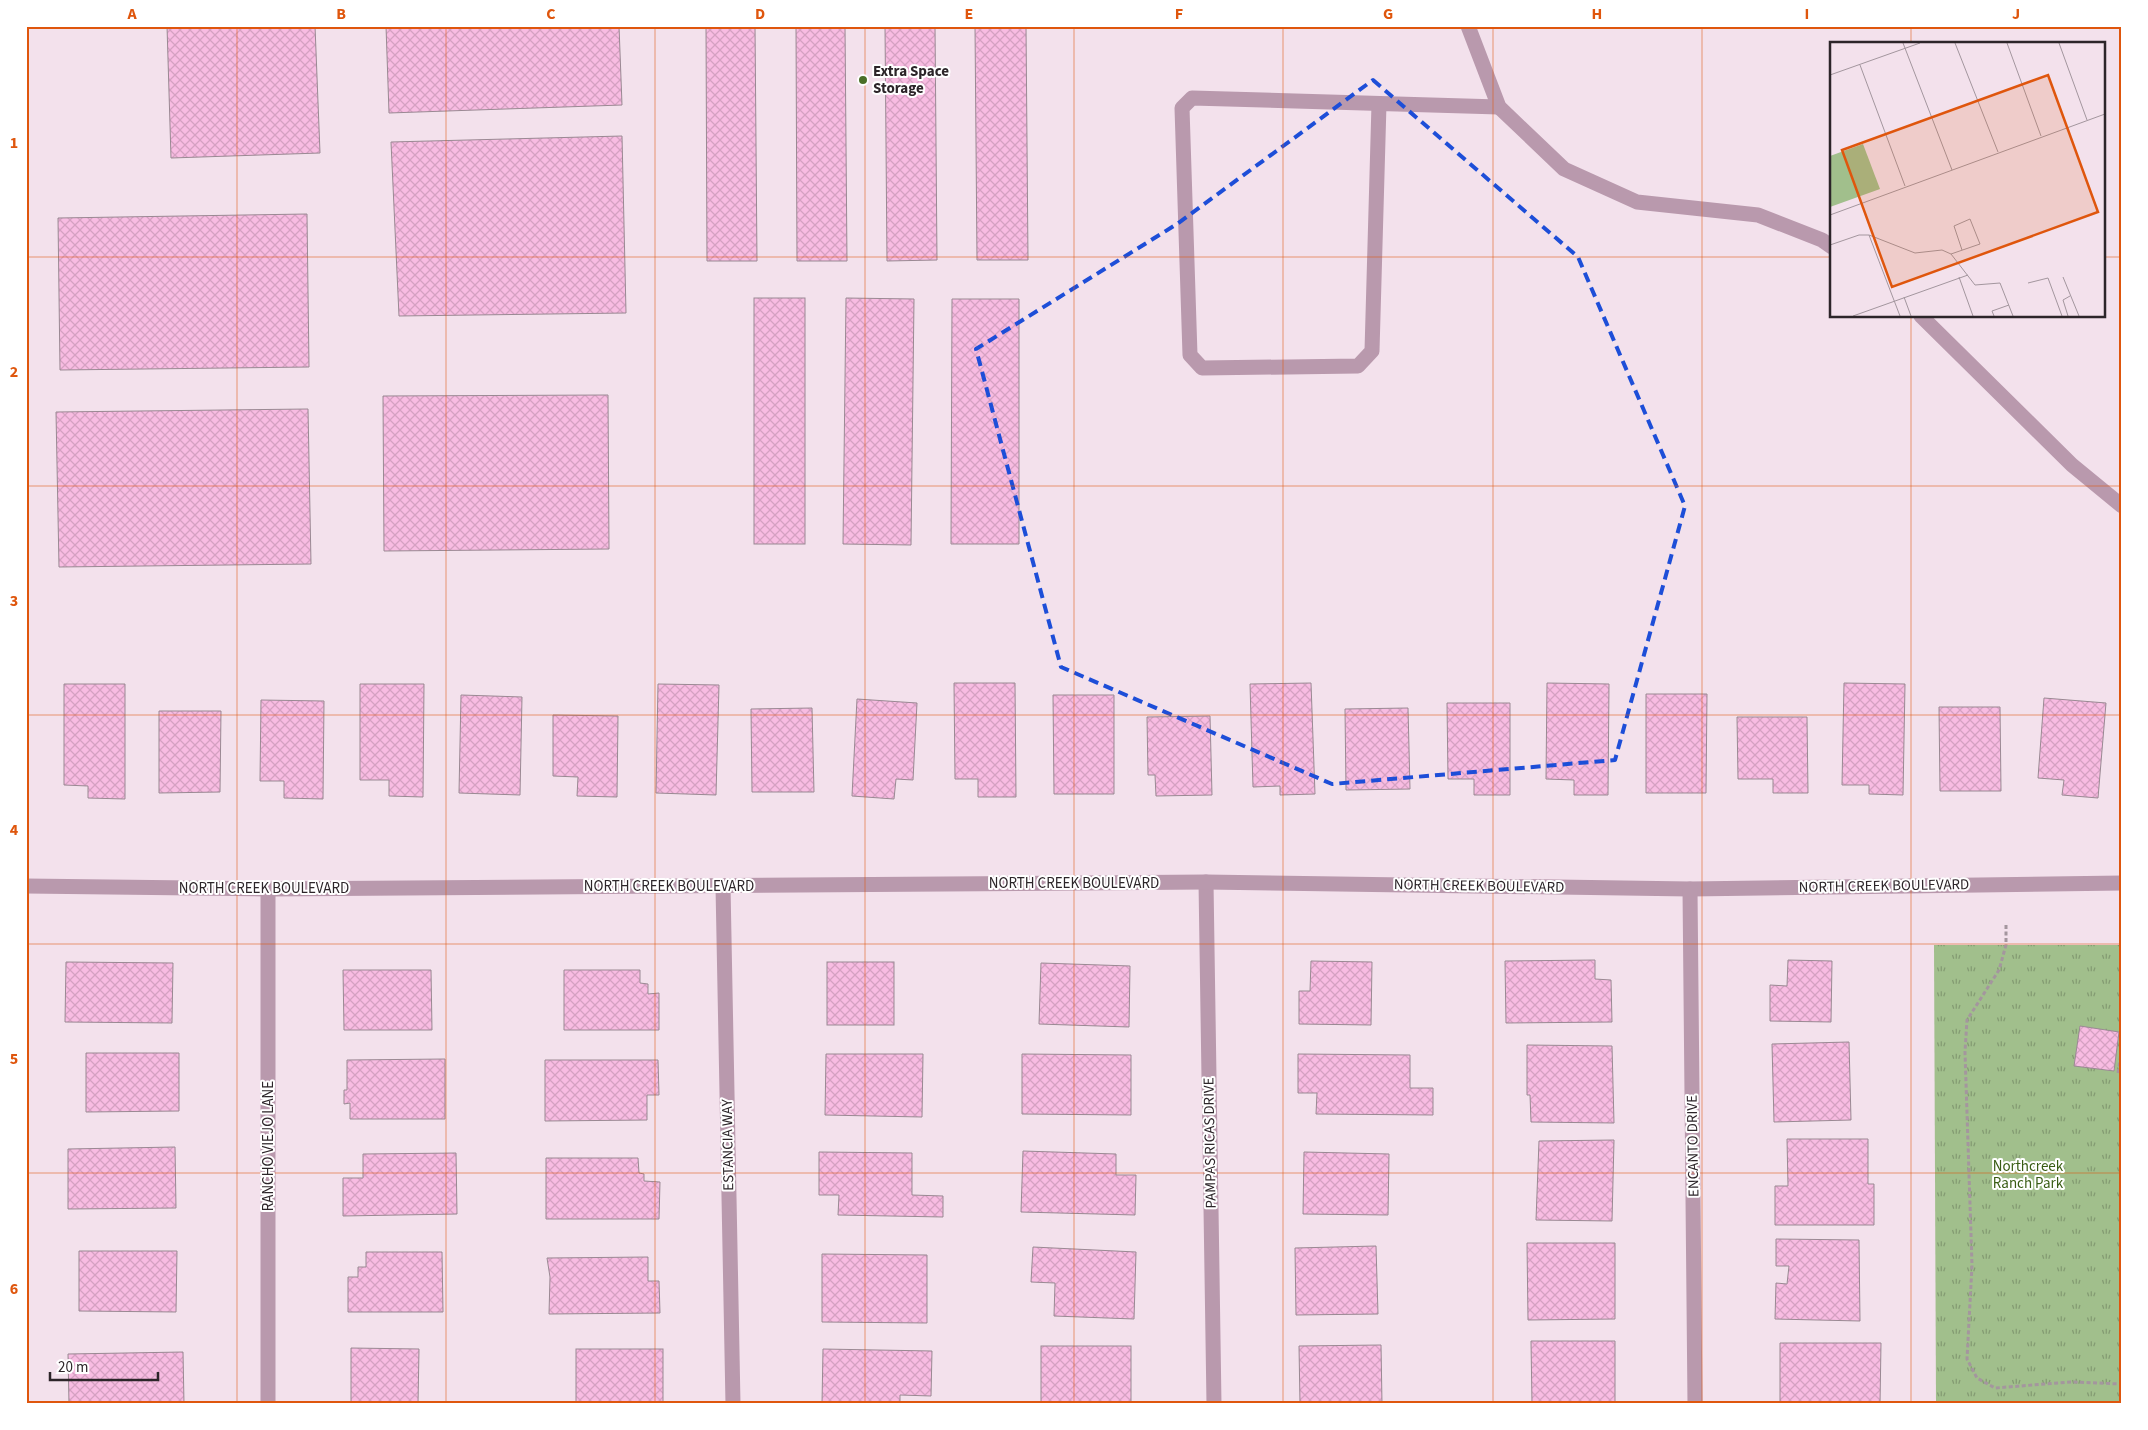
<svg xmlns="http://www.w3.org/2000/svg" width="2148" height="1430" font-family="'Source Sans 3',sans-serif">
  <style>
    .grass { fill: url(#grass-tufts) }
    .building { fill: url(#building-cross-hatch); stroke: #9a8993 }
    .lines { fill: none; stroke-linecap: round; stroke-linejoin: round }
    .path { stroke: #a4969e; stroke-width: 3; stroke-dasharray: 4 2.5; stroke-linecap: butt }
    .lane { stroke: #b999ad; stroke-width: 15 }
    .street { stroke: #b999ad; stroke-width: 15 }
    .marked { fill: none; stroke: #1d4ed8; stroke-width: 4; stroke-dasharray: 10 6; stroke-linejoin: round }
    .grid { fill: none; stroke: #df560d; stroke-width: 1; stroke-opacity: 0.55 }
    .poi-dot { fill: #4a6f28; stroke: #fff; stroke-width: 2 }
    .labels { text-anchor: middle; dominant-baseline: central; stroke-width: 4; stroke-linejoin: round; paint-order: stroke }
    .poi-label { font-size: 15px; font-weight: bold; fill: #2c2529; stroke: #fff; text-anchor: start }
    .street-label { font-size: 15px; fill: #2c2529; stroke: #fff }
    .park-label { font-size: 15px; fill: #385c13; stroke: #fff }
    .inset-road { fill: none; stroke: #a3969e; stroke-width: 1 }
    .view { fill: #df560d; fill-opacity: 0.15; stroke: #df560d; stroke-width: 2.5 }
    .inset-edge { fill: none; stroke: #2c2529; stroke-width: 2.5 }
    .neatline { fill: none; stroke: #df560d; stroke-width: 2 }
    .grid-label { font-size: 16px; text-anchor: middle; font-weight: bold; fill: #df560d }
  </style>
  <defs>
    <pattern id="grass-tufts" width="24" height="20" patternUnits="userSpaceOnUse" patternTransform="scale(1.25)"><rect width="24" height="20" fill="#a1bf8c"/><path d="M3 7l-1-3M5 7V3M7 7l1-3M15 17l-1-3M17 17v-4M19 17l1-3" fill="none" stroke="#839b72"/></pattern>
    <pattern id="building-cross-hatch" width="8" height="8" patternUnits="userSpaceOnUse" patternTransform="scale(1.25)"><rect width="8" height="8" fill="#f8bce2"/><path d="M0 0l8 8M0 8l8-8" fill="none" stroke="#d5a1c2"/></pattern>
  </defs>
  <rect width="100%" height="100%" fill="#f3e1ec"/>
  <path class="grass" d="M1934,945h188v459h-186z"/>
  <g class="building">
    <path d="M167,26h148l5,127 -149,5z"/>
    <path d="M386,26h233l3,79 -233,8z"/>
    <path d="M706,26h49l2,235h-50z"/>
    <path d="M796,26h49l2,235h-50z"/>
    <path d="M885,26h50l2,234 -50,1z"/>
    <path d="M975,26h51l2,234h-51z"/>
    <path d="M622,136l4,177 -227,3 -8,-174z"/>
    <path d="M307,214l2,153 -249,3 -2,-152z"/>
    <rect x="754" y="298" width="51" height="246"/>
    <path d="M846,298l68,1 -3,246 -68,-1z"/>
    <path d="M952,299h67v245h-68z"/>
    <path d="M608,395l1,154 -225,2 -1,-155z"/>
    <path d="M308,409l3,155 -252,3 -3,-155z"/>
    <path d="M954,683h61l1,114h-38v-18h-23z"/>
    <path d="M1311,683l4,111 -35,1v-9l-27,1 -3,-103z"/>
    <path d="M1547,683l62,1 -1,111h-34v-15l-28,-1z"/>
    <path d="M1844,683l61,1 -2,111 -34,-1v-9h-27z"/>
    <path d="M64,684h61v115l-37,-1v-12l-24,-1z"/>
    <path d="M360,684h64l-1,113 -34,-1v-16h-29z"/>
    <path d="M658,684l61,1 -3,110 -60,-2z"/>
    <path d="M1646,694h61l-1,99h-60z"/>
    <path d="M461,695l61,2 -2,98 -61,-2z"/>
    <path d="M1053,695h61v99h-60z"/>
    <path d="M2044,698l62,5 -8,95 -36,-3 2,-15 -26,-2z"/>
    <path d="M857,699l60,4 -4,77 -17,-1 -2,20 -42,-3z"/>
    <path d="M261,700l63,1 -1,98 -39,-1v-17h-24z"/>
    <path d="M1447,703h63v92h-36v-16h-26z"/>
    <path d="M1939,707h61l1,84h-61z"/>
    <path d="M812,708l2,84h-62l-1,-83z"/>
    <path d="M1408,708l2,81 -64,1 -1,-81z"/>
    <path d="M159,711h62l-1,81 -61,1z"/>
    <path d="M553,715l65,1 -1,81 -40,-1 1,-19 -25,-1z"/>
    <path d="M1210,716l2,79 -56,1 -1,-21h-7l-1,-58z"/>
    <path d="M1737,717h70l1,76h-35v-14h-35z"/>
    <path d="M1595,960v19l16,1 1,42 -106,1 -1,-62z"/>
    <path d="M1788,960l44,1 -1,61 -61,-1v-36l17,1z"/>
    <path d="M1311,961l61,1 -1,63 -72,-1v-33h11z"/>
    <path d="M66,962l107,1 -1,60 -107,-1z"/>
    <rect x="827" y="962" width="67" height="63"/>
    <path d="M1041,963l89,3 -1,61 -90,-3z"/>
    <path d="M343,970h88l1,60h-88z"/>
    <path d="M564,970h76v13l8,1v10l11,-1v37h-95z"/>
    <path d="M2080,1026l39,6 -5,39 -40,-5z"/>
    <path d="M1849,1042l2,78 -77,2 -2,-78z"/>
    <path d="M1527,1045l85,1 2,77 -83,-1 -1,-27h-3z"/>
    <path d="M86,1053h93v58l-93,1z"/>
    <path d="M826,1054h97l-1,63 -97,-2z"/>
    <path d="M1022,1054l109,1v60l-109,-1z"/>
    <path d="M1298,1054l112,1v33h23v27l-117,-1 1,-21h-19z"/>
    <path d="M445,1059v60h-95v-16l-6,1v-14h3v-30z"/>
    <path d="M545,1060h113l1,35h-12v25l-102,1z"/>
    <path d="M1787,1139h81v45h6v41h-99v-39h13z"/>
    <path d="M1614,1140l-2,81 -76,-1 3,-79z"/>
    <path d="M175,1147l1,61 -108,1v-60z"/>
    <path d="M1023,1151l93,3v21h20l-1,40 -114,-3z"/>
    <path d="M819,1152l93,1v42l31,1v21l-105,-2 1,-20h-20z"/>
    <path d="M1304,1152l85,2 -1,61 -85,-1z"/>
    <path d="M456,1153l1,61 -114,2v-38h20v-24z"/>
    <path d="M546,1158h92l1,15 5,1v7l16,1 -1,37h-113z"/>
    <path d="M1776,1239l83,1 1,81 -85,-2 1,-36 11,1 2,-18h-13z"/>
    <path d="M1527,1243h88v76l-87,1z"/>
    <path d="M1376,1246l2,68 -82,1 -1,-67z"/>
    <path d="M1033,1247l103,5 -2,67 -80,-3 1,-33 -24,-1z"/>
    <path d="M79,1251h98l-1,61 -97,-1z"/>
    <path d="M366,1252h76l1,60h-95v-35h10v-10h8z"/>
    <path d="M822,1254l105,1v68l-105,-1z"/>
    <path d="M648,1257v24h11l1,32 -111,1 1,-37 -3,-19z"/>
    <path d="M1531,1341h84v63h-83z"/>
    <path d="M1780,1343h101l-1,61h-100z"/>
    <path d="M1381,1345l1,59h-82l-1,-58z"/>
    <rect x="1041" y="1346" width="90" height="58"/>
    <path d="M351,1348l68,1 -1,55h-67z"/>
    <rect x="576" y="1349" width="87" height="55"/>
    <path d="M823,1349l109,2 -1,45 -31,-1v9h-78z"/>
    <path d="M183,1352l1,52h-115l-1,-50z"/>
  </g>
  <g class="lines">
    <g class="path">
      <path d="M2006,925v20l-7,25 -32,50 -2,32 7,213 -5,94 10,19 18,10 76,-6 51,2"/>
      <path d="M2118,1073l4,-27"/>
    </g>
    <g class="lane">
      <path d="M1468,26l31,81 65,62 73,33 121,13 64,25 10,7"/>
      <path d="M1379,104l-7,247 -14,15 -156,2 -12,-13 -8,-247 10,-10 307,9"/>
      <path d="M1921,316l151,149 50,41"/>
    </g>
    <g class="street">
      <path d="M1206,882l8,522"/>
      <path d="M26,886l242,3 938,-7 484,7 432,-6"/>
      <path d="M723,886l10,518"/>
      <path d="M268,889v515"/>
      <path d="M1690,889l5,515"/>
    </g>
  </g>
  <path class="marked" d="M1373,80l205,177 107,249 -70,254 -283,24 -271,-117 -85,-318 201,-125z"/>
  <path class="grid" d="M237,26v1378M446,26v1378M655,26v1378M865,26v1378M1074,26v1378M1283,26v1378M1493,26v1378M1702,26v1378M1911,26v18M26,257h1806M2104,257h18M1911,316v1088M26,486h2096M26,715h2096M26,944h2096M26,1173h2096"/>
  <circle class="poi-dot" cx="863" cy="80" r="5"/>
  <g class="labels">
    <g class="poi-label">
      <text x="873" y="71">Extra Space<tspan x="873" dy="17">Storage</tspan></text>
    </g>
    <g class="street-label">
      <text x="1074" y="883">NORTH CREEK BOULEVARD</text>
      <text x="669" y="886">NORTH CREEK BOULEVARD</text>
      <text transform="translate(1479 886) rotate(1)">NORTH CREEK BOULEVARD</text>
      <text transform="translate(1884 886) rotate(-1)">NORTH CREEK BOULEVARD</text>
      <text x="264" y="888">NORTH CREEK BOULEVARD</text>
      <text transform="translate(1210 1143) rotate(-91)">PAMPAS RICAS DRIVE</text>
      <text transform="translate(728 1145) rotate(-91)">ESTANCIA WAY</text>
      <text transform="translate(268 1146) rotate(-90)">RANCHO VIEJO LANE</text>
      <text transform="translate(1693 1146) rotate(-91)">ENCANTO DRIVE</text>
    </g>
    <g class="park-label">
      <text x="2028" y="1166">Northcreek<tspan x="2028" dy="17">Ranch Park</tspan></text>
    </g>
  </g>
  <g transform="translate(1830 42)">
    <rect width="275" height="275" fill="#f3e1ec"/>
    <path d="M33,102l17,45 -50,18v-51z" fill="#a1bf8c"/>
    <path class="inset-road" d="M73,1l49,127M125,1l43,109M177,1l34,93M229,1l28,77M30,23l45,121M0,33l90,-32M0,173l275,-101M39,193l31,81M0,203l29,-10h10l46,18 27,-3 9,4 24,31 25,-2 13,33M121,212l29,-10 -10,-25 -16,7 8,24M129,235l14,39M233,235l16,39M198,241l20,-5 14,38M74,255l7,19M23,274l115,-41M164,274l-2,-5 17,-6M238,274l-5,-16 7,-4"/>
    <path class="view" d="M218,33l50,137 -206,75 -50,-137z"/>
    <rect width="275" height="275" class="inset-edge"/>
  </g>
  <rect width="2148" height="1430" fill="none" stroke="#ffffff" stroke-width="55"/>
  <path d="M50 1372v8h108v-8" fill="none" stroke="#2c2529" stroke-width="2.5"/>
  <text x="58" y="1372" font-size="15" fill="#2c2529" stroke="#ffffff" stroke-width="4" paint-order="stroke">20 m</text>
  <rect x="28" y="28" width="2092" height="1374" class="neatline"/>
  <g class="grid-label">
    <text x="132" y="19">A</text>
    <text x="341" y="19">B</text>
    <text x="551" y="19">C</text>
    <text x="760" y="19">D</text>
    <text x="969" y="19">E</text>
    <text x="1179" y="19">F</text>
    <text x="1388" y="19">G</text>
    <text x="1597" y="19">H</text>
    <text x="1807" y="19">I</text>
    <text x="2016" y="19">J</text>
    <text x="14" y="148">1</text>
    <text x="14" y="377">2</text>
    <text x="14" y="606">3</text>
    <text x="14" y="835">4</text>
    <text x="14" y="1064">5</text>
    <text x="14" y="1294">6</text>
  </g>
</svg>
